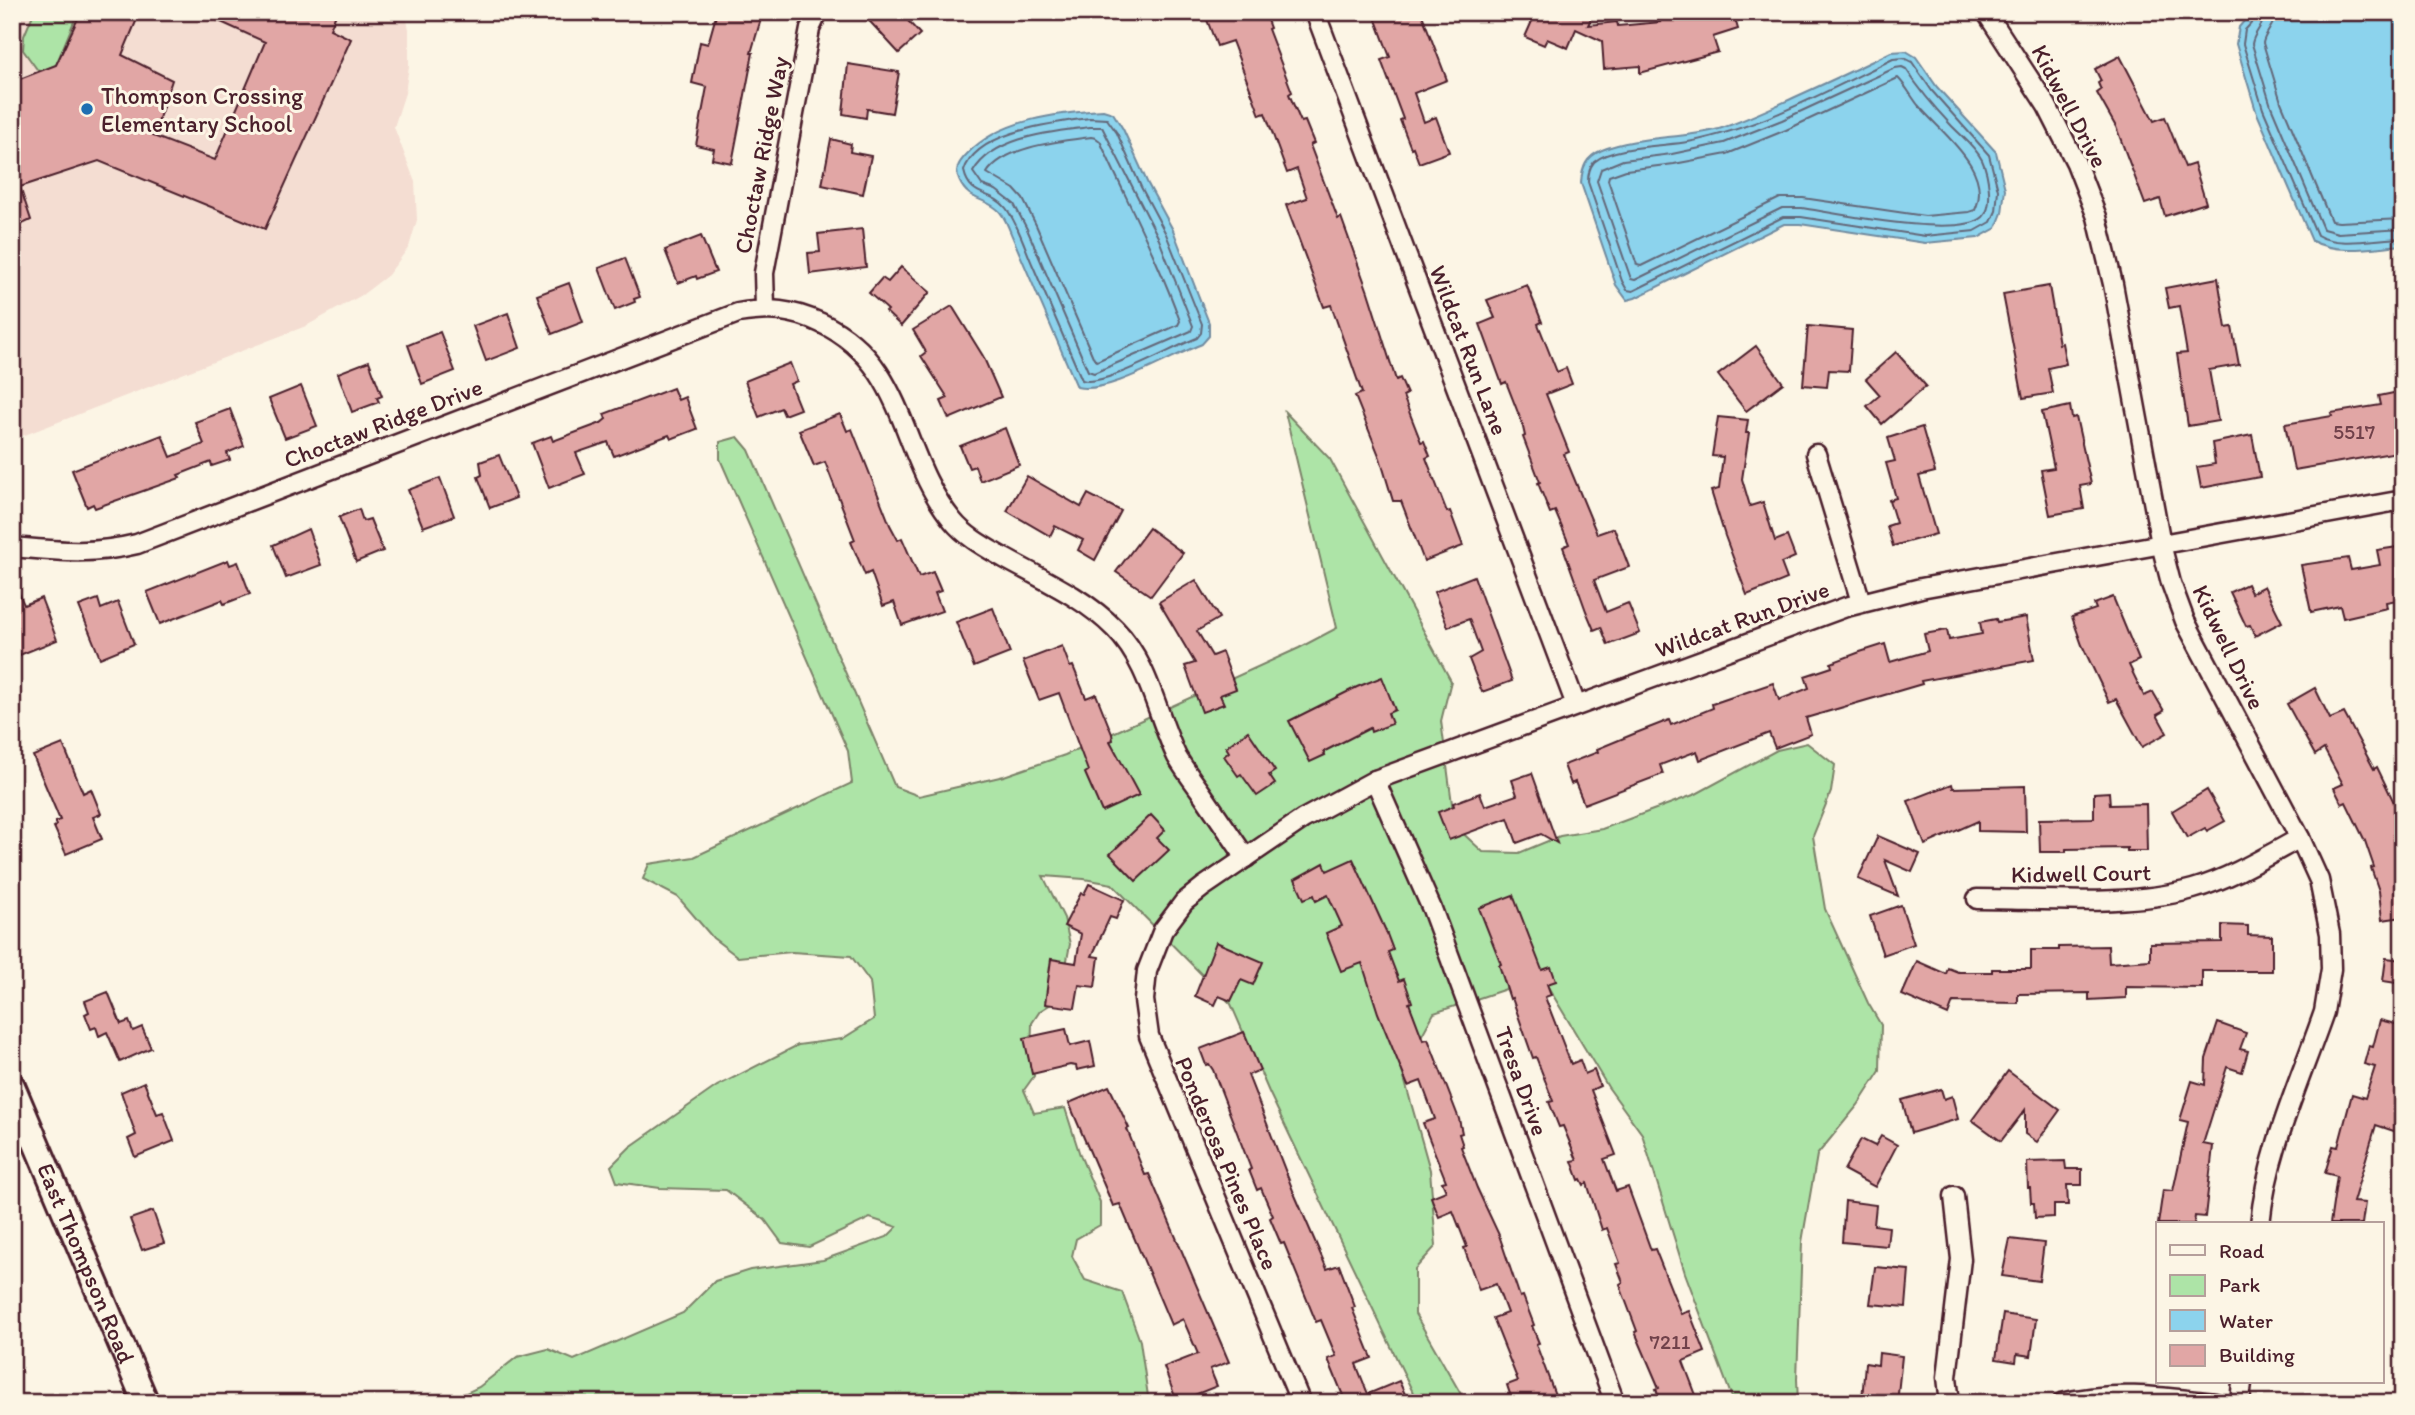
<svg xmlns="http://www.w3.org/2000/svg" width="2415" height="1415" font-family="Itim,sans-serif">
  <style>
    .built { fill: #f4ddd2 }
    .green { fill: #ade4a7; stroke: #7c8269; stroke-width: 2 }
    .water { fill: #8cd3ed; stroke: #728b9f; stroke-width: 2 }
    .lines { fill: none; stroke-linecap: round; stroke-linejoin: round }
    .shore { stroke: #646779; stroke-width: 2 }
    .building { fill: #e1a6a5; stroke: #4a1f2b; stroke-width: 2 }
    .minor-casing { stroke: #4a1f2b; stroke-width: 23 }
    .secondary-casing { stroke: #4a1f2b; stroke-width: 30 }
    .minor { stroke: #fcf5e5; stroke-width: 18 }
    .secondary { stroke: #fcf5e5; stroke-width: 24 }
    .poi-dot { fill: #1f6fb2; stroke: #fcf5e5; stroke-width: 2.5 }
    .labels { text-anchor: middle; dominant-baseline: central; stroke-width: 6; stroke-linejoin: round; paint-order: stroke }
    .number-label { font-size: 21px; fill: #70414a }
    .poi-label { font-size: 24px; fill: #4a1f2b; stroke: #fcf5e5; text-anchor: start }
    .street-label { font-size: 24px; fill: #4a1f2b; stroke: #fcf5e5 }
  </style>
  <rect width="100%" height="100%" fill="#fcf5e5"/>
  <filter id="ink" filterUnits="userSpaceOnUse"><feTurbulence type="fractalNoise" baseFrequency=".0143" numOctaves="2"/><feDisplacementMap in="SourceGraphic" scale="14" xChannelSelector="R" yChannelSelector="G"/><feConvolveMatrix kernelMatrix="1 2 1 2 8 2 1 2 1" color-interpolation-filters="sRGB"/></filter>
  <g filter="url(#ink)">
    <path class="built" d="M12,12h393l4,17v37l-4,27 -11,34 21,55 2,38 -8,27 -21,28 -26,20 -56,31 -294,114z"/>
    <g class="green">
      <path d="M34,12h44l-22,53 -17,7 -16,-22 1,-14z"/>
      <path d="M1285,412l45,47 121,222 -10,40 14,105 28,26 36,1 41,-17 42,-7 94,-35 81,-44 30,-7 28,22 -4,27 -18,44 12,73 43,94 13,22 -1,46 -22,34 -41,50 -15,87 -5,137 1,24h-64l-49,-130 -43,-139 -34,-47 -66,-110 -108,36 -32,58 28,99 6,76 -21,23v45l51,89h-48l-149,-311 -38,-88 -119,-120 -28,-5 -41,-3 21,42 6,26 -7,38 -9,20 -14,9 -8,12 -1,32 3,21 -10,14 10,23 31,-5 15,47 20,47v23l-24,14 -4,17 13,24 37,12 18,49 9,62h-704l34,-16 38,-30 31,-8 26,11 109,-47 32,-32 35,-11 73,-10 64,-23 10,-10 -27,-9 -61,29 -27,-4 -17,-23 -39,-30 -66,-2 -43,-6 -6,-16 19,-19 87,-61 81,-41 44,-6 32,-20 -4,-37 -19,-26 -59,-4 -54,5 -25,-19 -35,-41 -35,-18 6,-15 45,-7 158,-74 -4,-32 -128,-292v-17l18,-5 11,13 146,337 24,9 85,-20 61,-21 234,-107 38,-20z"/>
    </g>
    <g class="water">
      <path d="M2256,12h147v233c-29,2 -64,10 -91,-4l-56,-130 -20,-67 3,-17 10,-12z"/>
      <path d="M1906,51l10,6 21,30 59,65 9,37 -3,24 -6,15 -18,10 -53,5 -125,-19h-16l-149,74 -8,2 -11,-15 -35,-102c1,-16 5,-26 21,-33 34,-14 80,-11 117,-21 25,-8 50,-20 74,-31 33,-15 66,-30 98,-46z"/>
      <path d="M1103,110l10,3 10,16 25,55 25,46 36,93v13l-7,8c-31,12 -95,51 -125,43l-65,-151c-3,-8 -7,-18 -12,-24 -13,-15 -31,-9 -41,-32 -5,-12 1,-19 9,-27 33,-34 91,-40 135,-43z"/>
    </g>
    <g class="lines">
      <g class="shore">
        <path d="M2257,12l-1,6 -11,12 -2,14 20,65 54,126c21,13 61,3 86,3"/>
        <path d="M2265,12c0,13 -11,19 -13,32l19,62 52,123 15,4 65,-4"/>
        <path d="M2276,12c-1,14 -11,20 -13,31l18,59 50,119 8,1 64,-3"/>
        <path d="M1904,58l8,4 20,29 57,64 9,35 -2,21 -5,11 -16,9 -50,5 -124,-19h-18l-150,74 -6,-1 -5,-9 -34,-99c0,-7 1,-14 6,-20 18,-16 70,-16 94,-20 72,-14 139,-51 205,-83z"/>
        <path d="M1902,67l4,2c13,20 27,37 44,55 10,11 25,22 32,36 6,13 12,46 1,57 -24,22 -148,-4 -181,-9h-20l-147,72 -4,-1 -34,-98 4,-12 22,-9 49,-6 52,-11 58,-23 113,-52z"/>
        <path d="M1898,78c8,8 13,18 20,27 22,27 76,64 57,105l-6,2 -44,4 -122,-18h-23l-139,68 -4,-1 -29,-85 1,-4 17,-6 48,-6 53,-10 59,-24z"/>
        <path d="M1089,118l18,1 10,14 24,54 25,47 36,90 -1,9 -4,5c-24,9 -95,50 -115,42 -16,-38 -33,-76 -49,-114 -8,-18 -15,-42 -27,-58 -14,-18 -36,-9 -42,-37 12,-40 90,-48 125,-53z"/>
        <path d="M1090,127h12l56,110 35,89 -2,5 -97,42 -6,-2 -61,-142 -13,-25 -18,-14 -14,-5 -9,-13c21,-36 79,-40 117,-45z"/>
        <path d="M1091,137l5,1 4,3c27,60 58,118 80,180l-2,4 -81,36 -3,-2 -58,-134 -13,-26 -9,-10 -27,-16c17,-27 74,-32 104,-36z"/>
      </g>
    </g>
    <g class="building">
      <path d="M81,12h59l-18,43 50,25 -19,56 62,24 50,-118 -66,-30h138l-7,17 21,10 -86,190 -166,-68 -79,26 11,33 -19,9v-147l44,-17z"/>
      <path d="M717,12h46l-12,41h2l-21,110 -20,-4 2,-10 -18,-4 11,-58 -15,-4 8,-41 8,2z"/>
      <path d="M861,12h39l20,22 -21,19z"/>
      <path d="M1204,12h60l6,16 -2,1 24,63 -3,2 12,28 4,-1 9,22 -4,2 28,74 3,-2 27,75 28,88 4,-2 7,16 -4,2 18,46 3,-1 6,15 -4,2 21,54 3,-1 13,35 -39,15 -23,-60h-8l-13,-43 -25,-62 7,-3 -31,-88 -7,2 -38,-102 21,-7 -10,-29 -10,4 -22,-60 -5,2 -28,-74 -15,5z"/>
      <path d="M1373,12h48l26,68 -33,13 10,29 12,-5 13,35 -30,11 -6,-16 -2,1 -11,-28 3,-1 -22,-59 9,-3z"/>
      <path d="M1536,12h58l-6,13 29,-3 1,4 42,-4 -1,-3 16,-4 1,4 25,-7h32l5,17 -25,8 5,15 -78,21v-7l-36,3 -2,-28 -26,-12 -8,19 -21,-9 -3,6 -19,-8z"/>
      <path d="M2120,56l34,65 11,-4 20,50 9,-3 12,39 -41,13 -5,-17 -15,5 -29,-77 -19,-34 4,-3 -3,-7 3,-2 -6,-12z"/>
      <path d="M848,64l51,8 -7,41 -25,-4 -1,9 -23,-4z"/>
      <path d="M831,139l20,5 -1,8 21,4 -8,38 -41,-9z"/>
      <path d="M862,229l4,38 -56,7 -2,-21 12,-1 -2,-18z"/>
      <path d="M701,236l15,36 -19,7 -1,-3 -18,7 -13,-33z"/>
      <path d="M625,258l15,39 -6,2 1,3 -20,8 -16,-42z"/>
      <path d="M901,267l29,25 -29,34 -15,-14 2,-2 -19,-17 13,-15 6,4z"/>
      <path d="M2218,278l8,50 6,-1 7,38 -30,5 9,51 -30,5 -11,-72 10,-1 -8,-47 -10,2 -4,-20z"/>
      <path d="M569,283l14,39 -31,12 -15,-39z"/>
      <path d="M1527,285l15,37 -4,2 19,48 9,-4 6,16 -26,10 23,58 -5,2 33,80 17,-6 15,39 -35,13 12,32 22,-9 12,30 -32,12 -7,-18 -7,3 -8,-19 -23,-64 6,-3 -14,-33 -5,2 -12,-30 2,-1 -17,-45 2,-1 -3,-13 -16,-41 -4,2 -22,-60 15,-6 -8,-18z"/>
      <path d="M2049,286l10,58 3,-1 4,21 -18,4 5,25 -30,5 -20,-104z"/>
      <path d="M952,306l31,50 18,41 -52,22 -8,-18 7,-3 -27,-42 5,-4 -13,-22z"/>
      <path d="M508,313l12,35 -34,13 -13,-35z"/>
      <path d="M1808,326l44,4 -3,41 -20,-1 -2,17 -24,-2z"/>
      <path d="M440,332l15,39 -33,13 -14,-39z"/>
      <path d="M1756,346l27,37 -37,28 -28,-36z"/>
      <path d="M1896,352l30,34 -44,38 -15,-18 13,-11 -14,-16z"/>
      <path d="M369,361l13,35 -5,2 2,4 -27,10 -14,-39z"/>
      <path d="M790,363l7,18 -7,3 10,25 -16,6 -3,-7 -22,9 -14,-36z"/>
      <path d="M301,386l16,40 -32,12 -16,-39z"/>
      <path d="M673,388l5,12 7,-3 12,32 -26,10 -2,-4 -55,21 -6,-14 -32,11 9,21 -36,14 -17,-45 19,-7 2,5 48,-18 5,-4 -2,-5z"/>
      <path d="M2403,391v60l-109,19 -9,-46 47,-8 -1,-3 50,-8 -2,-9z"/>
      <path d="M2070,406l2,12 4,-1 15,67 -11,2 4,23 -34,6 -9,-45 13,-2 -12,-56z"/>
      <path d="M230,409l14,37 -17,7 3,7 -18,6 -1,-4 -33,13 2,3 -85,30 -2,-4 -6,3 -15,-37 90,-35 9,22 33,-13 -9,-22z"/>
      <path d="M840,414l7,17 5,-2 38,96 8,15 4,-2 17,39 14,-5 8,19 -6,2 7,18 -40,14 -8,-23 -11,4 -12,-34 -6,3 -14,-33 4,-2 -30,-78 -11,4 -15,-36z"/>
      <path d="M1718,417l30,3 -2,13h3l-7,46 8,27 13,-4 12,39 12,-5 8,21 -14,6 6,16 -40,16 -22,-59 -14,-45 8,-2 4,-32 -11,-1z"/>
      <path d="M1922,427l13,45 -16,4 17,58 -43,12 -6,-20 9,-3 -7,-23 7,-2 -10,-35 9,-2 -7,-23z"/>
      <path d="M1005,428l14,37 -39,16 -5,-15 -6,2 -9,-22z"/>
      <path d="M2252,435l8,42 -59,11 -4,-21 18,-3 -3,-21z"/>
      <path d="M499,455l17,43 -26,10 -12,-31 4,-2 -2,-13z"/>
      <path d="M1027,476l54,31 7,-13 33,17 -26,49 -17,-10 5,-10 -28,-14 -5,10 -43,-25z"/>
      <path d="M440,478l14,38 -31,11 -15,-37z"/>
      <path d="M359,509l4,12 7,-2 13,32 -27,11 -17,-45z"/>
      <path d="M1149,528l34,25 -32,43 -35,-24z"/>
      <path d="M308,529l13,36 -35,13 -13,-33z"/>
      <path d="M2398,547l5,27v25l-17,3 1,6 -44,10 -3,-12 -29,6 -10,-47 47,-7 3,12 29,-5 -3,-15z"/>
      <path d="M228,560l2,5 8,-3 12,32 -26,10 -2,-4 -62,24 -13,-32z"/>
      <path d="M1474,576l38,105 -30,11 -13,-33 12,-7 -12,-33 -21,8 -14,-35z"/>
      <path d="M12,577l12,28 17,-7 16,42 -45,18z"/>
      <path d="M1196,580l23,38 -22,13 15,25 10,-4 14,37 -16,6 4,9 -22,8 -17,-46 10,-3 -36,-61z"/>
      <path d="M2247,584l4,9 13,-7 18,36 -27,14 -5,-11 -4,1 -16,-34z"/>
      <path d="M2113,597l26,63 -10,5 15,31 9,-4 11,19 -7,4 10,18 -25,14 -26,-48 -7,3 -27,-57 -10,-28 24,-8 -2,-5z"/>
      <path d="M98,599l3,10 17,-7 16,42 -34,14 -21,-52z"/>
      <path d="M993,608l17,45 -36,14 -18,-45z"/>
      <path d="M2026,617l8,43 -113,21 1,3 -116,34 5,16 -36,14 -6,-15 -69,27 -3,-9 -37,14 3,9 -79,30 -9,-22 -4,2 -7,-19 34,-13 -1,-3 39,-16 33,-13 2,5 42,-17 -1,-4 61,-21 6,17 30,-12 -4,-12 27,-9 -1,-4 29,-11 25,-8 5,18 38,-11 -4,-17 23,-4 2,10 33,-6 -2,-12 16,-3 1,3z"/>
      <path d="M1062,646l8,21 3,-1 13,32 10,-4 16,40 1,6 -3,1 29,54 -37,17 -17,-39 3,-2 -29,-78 -20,7 -16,-39z"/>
      <path d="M1382,677l13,33 -7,3 4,11 -21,8 -1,-4 -47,24 2,3 -15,7 -21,-41 68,-34z"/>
      <path d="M2315,688l15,31 14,-6 30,56 3,-2 26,54v96l-21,3 -3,-29 -8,-23 3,-1 -9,-26 -19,-39 -4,2 -8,-16 9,-4 -19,-35 -9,6 -28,-51z"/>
      <path d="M1248,731l27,40 -6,4 6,9 -18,12 -16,-22 -3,2 -14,-20 5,-4 -3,-5z"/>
      <path d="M63,744l20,49 8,-4 10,25 -8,3 9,22 -36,15 -12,-27 2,-1 -1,-4 5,-2 -27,-64z"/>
      <path d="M1532,773l25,70 -16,-9 -24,9 -9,-25 -59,22 -11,-28 16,-6 -1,-3 27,-10 5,13 32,-11 -5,-15z"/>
      <path d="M1952,784l1,4 72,-2 1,46 -48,-1v-10l-53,24 -17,-44z"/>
      <path d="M2207,790l18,31 -18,10 -2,-3 -18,10 -15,-27z"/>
      <path d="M2109,792l1,13 36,-1 1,47h-20v-3l-61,1v3h-26l-1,-33 55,-1v-25z"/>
      <path d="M1151,815l14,15 -8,8 12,12 -33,31 -26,-27z"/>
      <path d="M1878,836l42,18 -8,18 -27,-12 13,36 -40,-17z"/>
      <path d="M1353,859l32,70 8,21 -5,2 11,29 5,-2 8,23 -3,1 14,37 5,-1 31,80 3,14 -3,1 4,12 -2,1 16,41 22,47 21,62 3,-1 11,29 -2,1 7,17 -3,1 22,59h-45l-6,-18 11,-4 -25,-63 14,-5 -11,-29 -17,6 -15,-42 3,-1 -14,-36 -14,6 -8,-20 15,-6 -4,-9 4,-1 -23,-58 12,-4 -14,-38 -13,5 -30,-73 -16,-50 -21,8 -15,-38 16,-7 -14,-31 -12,6 -2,-6 -10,4 -9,-20 29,-16 3,8z"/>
      <path d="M1089,884l35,16 -8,19 -6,-2 -18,39 7,1 -4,30 -16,-2 -4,23 -30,-4 6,-45 25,4 5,-29 -17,-8 17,-33 3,1z"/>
      <path d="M1513,895l29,75 9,-3 5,14 -9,3 4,11 -6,2 26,67 9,-4 5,14 9,-4 6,16 -9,4 25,65 -12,4 12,32 12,-4 23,63 4,-1 26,65 8,-3 16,41 -22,9 16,42h-38l-5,-14 3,-1 -24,-56 2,-1 -15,-40 -2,-7 3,-2 -7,-18 4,-1 -13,-35 -5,2 -15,-47 -3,2 -3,-6 -2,1 -7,-19 5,-1 -14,-34 -4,1 -10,-25 4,-1 -17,-44 -3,1 -21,-60 -2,1 -11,-34 2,-1 -22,-56z"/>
      <path d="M1901,905l13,39 -31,11 -13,-39z"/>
      <path d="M2222,925l26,1v9l24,1v35h-70v17l-76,-1v11l-37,2v-7l-71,1v9l-65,-1 -5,13 -46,-20 15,-34 29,13 2,-6 10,4h34v-3h39v-19h28v-3l49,-1 1,17 41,-3v-17l72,-1z"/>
      <path d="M1216,942l47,20 -10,23 -12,-5 -10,21 -12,-5 -4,9 -20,-9z"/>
      <path d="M2386,958l17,2v24l-20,-3z"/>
      <path d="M108,992l13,32 8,-3 4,10 9,-4 9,21 -31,14 -13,-30 -8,4 -3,-9 -5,2 -6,-15 4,-2 -4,-11z"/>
      <path d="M2380,1020l23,6v108l-27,-9 -23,77 12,1 -3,21h-32l7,-48 -12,-3 8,-27 5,1 14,-53 13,4 10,-31 -11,-3 5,-18 4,1z"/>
      <path d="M2218,1023l28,10 -6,16 8,2 -6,21 -15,-5 -24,77 10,2 -8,71 -10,-1 -1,8h-36l5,-34 10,1 15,-69 -8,-2 12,-39 13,4 1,-26z"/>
      <path d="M1066,1029l4,17 20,-5 5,25 -18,4 -1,-4 -6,-1 -38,9 -8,-36z"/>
      <path d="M1244,1032l16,38 -12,5 46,118 33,76 12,-4 16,42 -3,1 20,50 -16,6 12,30 31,-13 10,22h-63l-18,-44 8,-3 -15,-36 -5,2 -32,-79 -3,1 -11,-26 3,-2 -12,-28 -4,2 -8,-20 2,-1 -38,-99 -4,-6 -3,1 -6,-16z"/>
      <path d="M2008,1071l52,39 -23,32 -12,-8v-24l-24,31 -29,-21z"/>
      <path d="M144,1082l13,32 6,-2 11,29 -39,16 -7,-18 8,-4 -15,-43z"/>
      <path d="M1109,1086l20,42 -2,1 18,46 4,-1 80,188 -19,7 7,17 -40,16 -13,-35 34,-13 -15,-35 -12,6 -51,-121 -7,2 -44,-103z"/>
      <path d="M1941,1089l3,10 8,-3 6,23 -47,14 -9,-33z"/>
      <path d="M1881,1136l16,9 -22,42 -31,-17 17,-31 14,7z"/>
      <path d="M2065,1161l1,8h16v16h-15l1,20h-14v12l-19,1 -1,-15h-3l-1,-15h-2l-1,-26z"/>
      <path d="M1845,1201l31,4 -2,20 15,2 -2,19 -45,-4z"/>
      <path d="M153,1211l11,32 -22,7 -12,-31z"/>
      <path d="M2010,1239l34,4 -5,38 -37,-5z"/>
      <path d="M1875,1267l34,3 -3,37 -36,-3z"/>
      <path d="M2003,1314l33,5 -5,37 -14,-2 -1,8 -20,-3z"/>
      <path d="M1879,1353l23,3 -5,47 -35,-3 3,-37 13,2z"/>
    </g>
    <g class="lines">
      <defs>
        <g id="minor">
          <path d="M1315,12l261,693"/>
          <path d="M1986,12l61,94 29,57 21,54 16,67 48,260 10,39 14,38 115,217 19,42 11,54 1,35 -7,43c-24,69 -57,139 -64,212"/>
          <path d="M765,308l-1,-35 46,-244 8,-17"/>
          <path d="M1816,454l45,148"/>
          <path d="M12,547c46,4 80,8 125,-3l601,-231c32,-5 53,-4 83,10 87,41 78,133 132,198 13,16 34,27 51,37 38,21 81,40 111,71 34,34 42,87 62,128 7,12 16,24 24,35 15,22 30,44 45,66"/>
          <path d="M1375,780l57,129 183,494"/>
          <path d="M1977,899c69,0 150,8 216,-10 38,-11 72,-32 107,-51"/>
          <path d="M1301,1403l-152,-367 -5,-36 3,-29 16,-41 21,-28 19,-15 100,-68 72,-39 471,-173 75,-19 482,-88"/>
          <path d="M1950,1403l-3,-26 14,-118 -7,-63"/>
          <path d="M2062,1403c51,-13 101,-6 153,0"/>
          <path d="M2240,1403l2,-21"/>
        </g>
        <g id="secondary">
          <path id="s1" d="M12,1086l134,317"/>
        </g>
      </defs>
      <use href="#minor" class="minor-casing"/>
      <use href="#secondary" class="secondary-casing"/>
      <use href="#minor" class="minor"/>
      <use href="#secondary" class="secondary"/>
    </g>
  </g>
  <circle class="poi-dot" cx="87" cy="109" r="7"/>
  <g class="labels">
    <g class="number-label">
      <text x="2354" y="431">5517</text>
      <text x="1670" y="1341">7211</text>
    </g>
    <g class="poi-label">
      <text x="101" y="95">Thompson Crossing<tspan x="101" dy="28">Elementary School</tspan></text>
    </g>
    <g class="street-label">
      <text transform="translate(2070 106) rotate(62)">Kidwell Drive</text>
      <text transform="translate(761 155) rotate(-79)">Choctaw Ridge Way</text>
      <text transform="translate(1469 350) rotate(69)">Wildcat Run Lane</text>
      <text transform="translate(383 423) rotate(-21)">Choctaw Ridge Drive</text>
      <text transform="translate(1742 619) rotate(-20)">Wildcat Run Drive</text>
      <text transform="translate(2229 647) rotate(64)">Kidwell Drive</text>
      <text transform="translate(2081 873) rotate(-1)">Kidwell Court</text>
      <text transform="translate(1522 1081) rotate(70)">Tresa Drive</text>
      <text transform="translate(1227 1163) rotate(67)">Ponderosa Pines Place</text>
      <text stroke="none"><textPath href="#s1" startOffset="192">East Thompson Road</textPath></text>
    </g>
  </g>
  <rect width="2415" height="1415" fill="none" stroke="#fcf5e5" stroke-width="42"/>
  <rect x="21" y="21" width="2373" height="1373" fill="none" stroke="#4a1f2b" stroke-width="2.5" filter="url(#ink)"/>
  <rect x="2156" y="1222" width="228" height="161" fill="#fcf5e5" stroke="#b59f9b" stroke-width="2"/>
  <rect x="2170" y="1245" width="35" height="10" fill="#fcf5e5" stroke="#b59f9b" stroke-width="2"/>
  <text x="2219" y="1258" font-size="21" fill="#4a1f2b">Road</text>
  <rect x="2170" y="1275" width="35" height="21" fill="#ade4a7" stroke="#b59f9b" stroke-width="2"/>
  <text x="2219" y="1292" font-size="21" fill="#4a1f2b">Park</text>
  <rect x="2170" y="1310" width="35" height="21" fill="#8cd3ed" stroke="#b59f9b" stroke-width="2"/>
  <text x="2219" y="1328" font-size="21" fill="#4a1f2b">Water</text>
  <rect x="2170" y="1345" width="35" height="21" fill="#e1a6a5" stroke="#b59f9b" stroke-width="2"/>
  <text x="2219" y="1362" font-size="21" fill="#4a1f2b">Building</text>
</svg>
